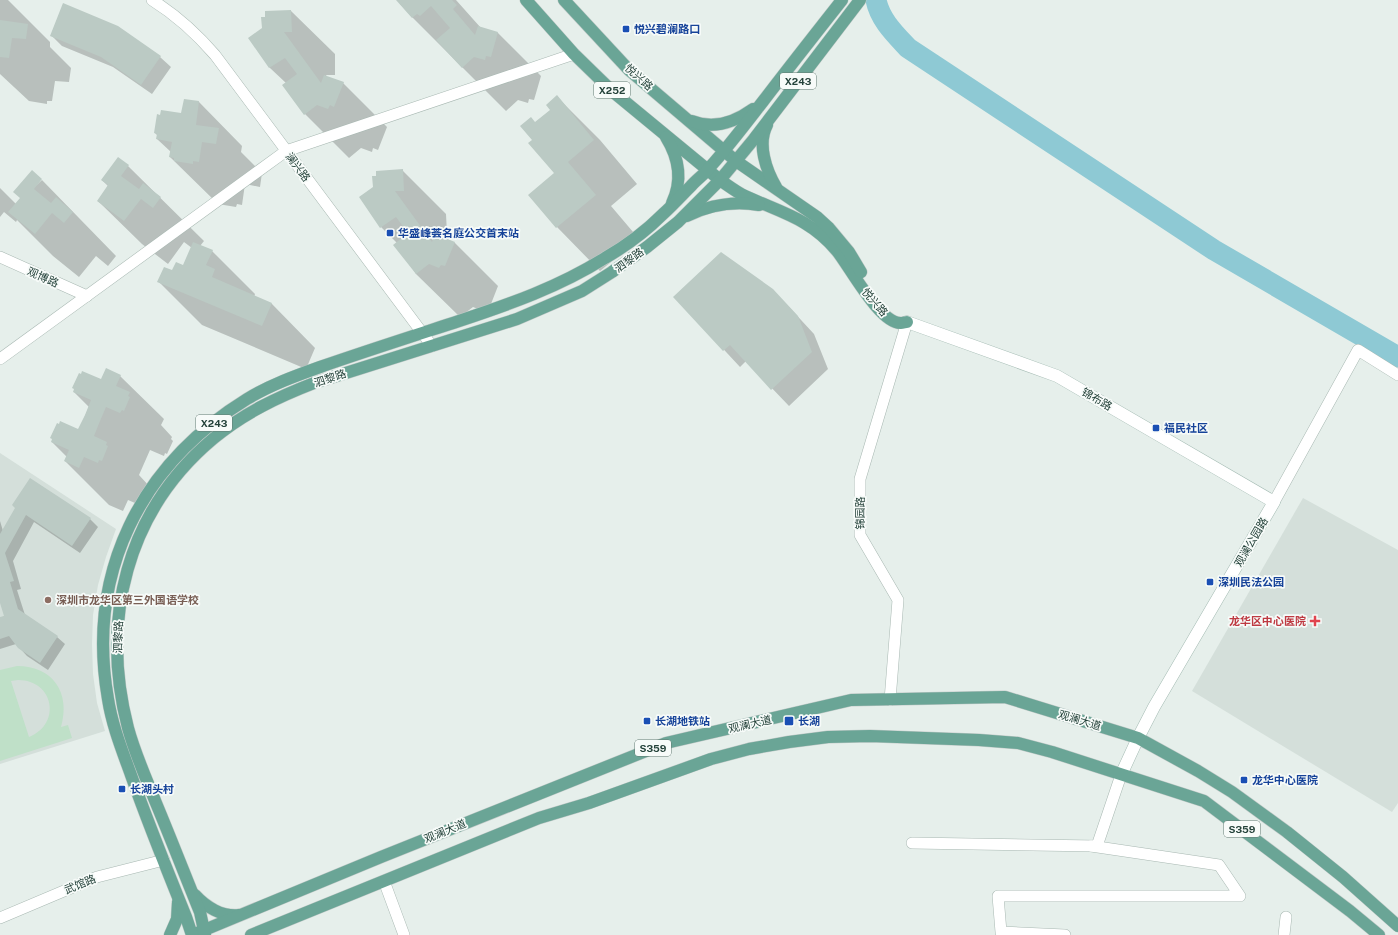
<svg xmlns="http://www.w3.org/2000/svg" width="1398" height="935" font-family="'Public Sans','Noto Sans SC',sans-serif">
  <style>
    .built { fill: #d4dfda }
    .green { fill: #bfe0c8; fill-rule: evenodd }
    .shadow { fill: #0003 }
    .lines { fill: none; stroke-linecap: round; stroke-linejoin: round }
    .river { stroke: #8ec9d4; stroke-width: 21 }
    .building { fill: #bbcac4 }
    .street-casing { stroke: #a8b8b2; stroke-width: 12 }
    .secondary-casing { stroke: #a4bbb3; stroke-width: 13 }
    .primary-casing { stroke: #c2cac8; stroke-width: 13 }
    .street { stroke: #fff; stroke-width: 11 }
    .secondary { stroke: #fff; stroke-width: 12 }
    .primary { stroke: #6aa596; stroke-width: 12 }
    .transit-dot { fill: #1a4fb4; stroke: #f7fbf9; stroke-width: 1.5 }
    .education-dot { fill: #8d6e63; stroke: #f7fbf9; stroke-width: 1.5 }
    .health-dot { fill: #e0444e; stroke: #f7fbf9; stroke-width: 1.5 }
    .labels { text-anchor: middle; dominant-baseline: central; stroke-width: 3.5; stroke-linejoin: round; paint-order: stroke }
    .shield { fill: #f7fbf9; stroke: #637a73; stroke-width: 1 }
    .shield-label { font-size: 10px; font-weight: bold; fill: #24423a }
    .transit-label { font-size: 11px; font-weight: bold; fill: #164399; stroke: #f7fbf9; text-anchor: start }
    .street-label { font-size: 11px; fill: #24423a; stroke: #f7fbf9 }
    .education-label { font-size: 11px; font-weight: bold; fill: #785e54; stroke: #f7fbf9; text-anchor: start }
    .health-label { font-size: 11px; font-weight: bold; fill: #be3a42; stroke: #f7fbf9; text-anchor: end }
  </style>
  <rect width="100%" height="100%" fill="#e6efeb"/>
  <g class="built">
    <path d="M0,453l116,76 -10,28 -8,28 -5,30 -1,29 1,30 4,29 8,28 -105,33z"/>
    <path d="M1303,498l95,52v253l-6,9 -200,-121z"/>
  </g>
  <path class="green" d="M17,666c36,0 54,27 44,61l7,-2 4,13 -72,23v-91zM18,680c36,0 44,44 11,57l-18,-56z"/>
  <g class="shadow">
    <path d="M0,0h8l42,42v5l21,21 -2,14 -14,-1 -3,20h-5v3l-18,-3 -29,-27z"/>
    <path d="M404,0h52l25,28 17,5 43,43 -7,24 -5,-1 -1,4 -10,-3 -12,11 -93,-93 -13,-14z"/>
    <path d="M291,11l44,43v21h-9l1,2 16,6 44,44 -9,23 -5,-2 -1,4 -11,-4 -12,10 -44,-44 -22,-29 3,-2 -16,-15 -21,-30 14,-9 3,-11v-6z"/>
    <path d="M118,27l42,30 11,10 -19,27 -39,-27 -51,-21 -10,-10z"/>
    <path d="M557,97l43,43 37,44 -26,22 28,33 -39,32 -43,-44 -27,-32 25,-21 -22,-34 2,-17 16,-13z"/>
    <path d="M185,100l14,2 43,44 -1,6 21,21 -2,14 -15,-3 -3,21 -5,-1 -1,3 -18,-3 -48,-47 1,-5 -14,-13 1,-3 -3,-3 27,-19z"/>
    <path d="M118,159l10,7 76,75 -4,5 12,5 43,43 -1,3 18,7 43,44 -9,21 -104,-44 -44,-44 15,-9 11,-5 8,-19 -8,-6 -16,22 -26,-20 -44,-43 10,-15 -6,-6z"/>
    <path d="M402,170l44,44 1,20h-10l2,3 16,6 43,43 -9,23 -6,2 -10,-4 -13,10 -44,-43 -19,-31 -16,-16z"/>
    <path d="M42,180l74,76 -8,10 -12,-10 -17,21 -26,-21 -36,-36 -1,2 -12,-10 -4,5v-29l16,16z"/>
    <path d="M675,297l114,10 25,27 14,35 -39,37 -43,-45 -6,6z"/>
    <path d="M120,376l44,43 -3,6 11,12 -1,2 2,2 -6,13 -2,-1 -1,3 -14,-6 -11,25 11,12 -8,19 -14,-6 -5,11 -14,-6 -44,-44 2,-4 -15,-15 27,-12 10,-23 -15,-15 27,-11z"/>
    <path d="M16,508l74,11 8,8 -18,26 -46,-31 -21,39 8,28 -4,1 8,25 32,22 8,7 -17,26 -21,-14 -11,-12 -16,5v-31l5,-2 -5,-16v-79l3,10z"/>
  </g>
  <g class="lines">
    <path class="river" d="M876,0c4,20 19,34 32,48l306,202 184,107"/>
  </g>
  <g class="building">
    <path d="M396,0h56l5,5 -4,4 22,26 3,-9 20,6 -7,25 -5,-1 -1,4 -11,-3 -12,11 -26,-28 14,-12 -19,-22 -11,10 -3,-2 -5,4z"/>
    <path d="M63,3l55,23 43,30 -20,29 -40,-28 -51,-21z"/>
    <path d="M291,10l1,22h-8l37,51 3,-8 20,7 -10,25 -4,-2 -2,4 -11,-4 -13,10 -22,-30 15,-11 -12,-16 -16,10 -21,-30 14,-10 -1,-11h4v-6z"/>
    <path d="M0,20l28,4 -2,15 -14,-1 -3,20 -9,-1z"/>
    <path d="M557,95l37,45 -26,22 28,33 -40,33 -28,-33 26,-22 -26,-30 4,-3 -12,-14 11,-9 4,5 15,-12 -4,-5z"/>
    <path d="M184,99l15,2 -3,24 23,3 -3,16 -14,-2 -3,20 -6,-1v3l-19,-3v-3l-5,-1 3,-15 -16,-3 1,-5 -3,-1 3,-19 3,1 1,-5 20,3z"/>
    <path d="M118,157l11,8 -8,11 18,13 4,-6 18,14 -8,11 -12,-9 -17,22 -27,-20 11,-16 -7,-5z"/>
    <path d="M403,169l1,22h-9l37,51 3,-8 20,8 -10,24 -4,-1 -2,3 -10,-4 -13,10 -23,-29 15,-12 -12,-16 -16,11 -21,-31 14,-10 -1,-11h4v-5z"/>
    <path d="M32,170l10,9 -8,10 17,14 5,-6 17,15 -9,11 -12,-10 -17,21 -27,-22 12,-14 -7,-6z"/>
    <path d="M193,242l20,8 -7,15 9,4 -3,8 60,26 -10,23 -105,-44 7,-15 8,3 4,-8 7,3z"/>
    <path d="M721,252l52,37 25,27 14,36 -41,38 -41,-45 -7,6 -50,-54z"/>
    <path d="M106,368l15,7 -5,11 14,6 -2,4 2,1 -6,14 -2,-1 -2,3 -14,-6 -6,14 -6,15 13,6 -1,3 2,1 -6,15 -3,-1 -1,3 -14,-6 -5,11 -15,-7 5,-11 -18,-8 1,-3 -2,-1 7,-15 2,1 1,-3 18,8 7,-14 6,-15 -18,-8 1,-3 -2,-1 7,-15 2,1 1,-3 19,8z"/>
    <path d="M30,478l61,40 -19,28 -46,-31 -21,38 9,28 -4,1 8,27 40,27 -18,27 -22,-15 -9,-12 -9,3v-22l4,-1 -4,-13v-69l15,-26 -3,-3z"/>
  </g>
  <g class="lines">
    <defs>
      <g id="street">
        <path d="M152,0c24,15 44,33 63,55l217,291"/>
        <path d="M0,257l87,39"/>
        <path d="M0,359l286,-208 288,-97"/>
        <path d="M1274,502l84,-152 40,25"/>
        <path d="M890,700l8,-100 -38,-65v-56l47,-157"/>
        <path d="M912,843l185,3 24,-71"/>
        <path d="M384,881l20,54"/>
        <path d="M0,918l97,-41 67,-17"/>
        <path d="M1065,935l-64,-3 -3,-36h242l-21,-31 -128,-19"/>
        <path d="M1284,935l2,-18"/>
      </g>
      <path id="secondary" d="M907,322l150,54 217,126 -120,205 -16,31 -17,37"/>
      <g id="primary">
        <path d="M526,0l48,54 38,37 108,89c7,5 14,10 21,14 37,18 68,23 96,57 13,16 43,73 64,72 2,0 4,-1 6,-1"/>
        <path d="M564,0l65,70 107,91 81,56 12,11 20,24 12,20"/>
        <path d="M692,121c22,9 43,1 61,-12"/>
        <path d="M767,125c-10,19 -1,45 9,62"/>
        <path d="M666,137c13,21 17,43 6,66"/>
        <path d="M687,216c22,-11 48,-15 72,-11"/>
        <path d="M195,895c11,12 27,22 44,20"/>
        <path d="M197,933l184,-76 285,-114 185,-43 154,-3 133,41 60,33 34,21 55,40 56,45 55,49"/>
        <path d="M170,935l7,-16 1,-17"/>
        <path d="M192,935l-6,-18c-19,-47 -38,-94 -55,-142 -9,-25 -19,-50 -23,-76 -22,-126 32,-234 139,-300 23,-14 48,-23 73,-32 46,-16 93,-31 139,-46 51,-17 100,-34 146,-63 21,-12 41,-27 58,-44 10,-9 19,-19 28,-28 6,-7 14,-12 19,-19 19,-21 37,-45 54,-67 26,-34 52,-67 78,-100"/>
        <path d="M205,935l-5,-23c-15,-37 -29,-73 -44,-109 -10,-25 -21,-49 -28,-75 -28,-108 -2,-217 86,-290 30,-25 64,-41 100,-55l203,-64 65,-28 30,-19 35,-25 31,-25 42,-42 34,-41 106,-139"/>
        <path d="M251,935l288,-117 50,-15 122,-44 38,-10 40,-7 39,-5 42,-1 109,4 39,3 34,9 152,49 146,110 29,24"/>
      </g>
    </defs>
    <use href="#street" class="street-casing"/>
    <use href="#secondary" class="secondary-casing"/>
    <use href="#primary" class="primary-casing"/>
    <use href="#street" class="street"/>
    <use href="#secondary" class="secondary"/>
    <use href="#primary" class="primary"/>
  </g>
  <g class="transit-dot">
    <rect x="622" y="25" width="8" height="8" rx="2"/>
    <rect x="386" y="229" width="8" height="8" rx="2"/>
    <rect x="1152" y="424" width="8" height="8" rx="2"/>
    <rect x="1206" y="578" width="8" height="8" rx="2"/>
    <rect x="643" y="717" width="8" height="8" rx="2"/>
    <rect x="784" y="716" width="10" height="10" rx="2"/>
    <rect x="1240" y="776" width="8" height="8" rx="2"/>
    <rect x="118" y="785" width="8" height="8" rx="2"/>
  </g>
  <circle class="education-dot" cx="48" cy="600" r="4"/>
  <path class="health-dot" d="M1313 615h4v4h4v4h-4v4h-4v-4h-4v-4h4z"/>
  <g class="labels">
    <g class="shield">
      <rect x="780" y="73" width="36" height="16" rx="3"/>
      <rect x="594" y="82" width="36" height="16" rx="3"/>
      <rect x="196" y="415" width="36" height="16" rx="3"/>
      <rect x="635" y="740" width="36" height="16" rx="3"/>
      <rect x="1224" y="821" width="36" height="16" rx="3"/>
    </g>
    <g class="shield-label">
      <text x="798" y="81">X243</text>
      <text x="612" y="90">X252</text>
      <text x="214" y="423">X243</text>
      <text x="653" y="748">S359</text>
      <text x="1242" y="829">S359</text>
    </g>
    <g class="transit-label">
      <text x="634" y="29">悦兴碧澜路口</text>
      <text x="398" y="233">华盛峰荟名庭公交首末站</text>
      <text x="1164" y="428">福民社区</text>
      <text x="1218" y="582">深圳民法公园</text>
      <text x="655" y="721">长湖地铁站</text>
      <text x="798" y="721">长湖</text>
      <text x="1252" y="780">龙华中心医院</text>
      <text x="130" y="789">长湖头村</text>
    </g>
    <g class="street-label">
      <text transform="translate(639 77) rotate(42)">悦兴路</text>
      <text transform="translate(298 167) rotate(53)">澜兴路</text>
      <text transform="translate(629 260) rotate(-36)">泗黎路</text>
      <text transform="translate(43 277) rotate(24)">观博路</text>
      <text transform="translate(875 302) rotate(49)">悦兴路</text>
      <text transform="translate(330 378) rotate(-18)">泗黎路</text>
      <text transform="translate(1097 399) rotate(30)">锦布路</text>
      <text transform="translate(860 513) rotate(-90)">锦园路</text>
      <text transform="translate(1251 542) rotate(-60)">观澜公园路</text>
      <text transform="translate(118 637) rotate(-88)">泗黎路</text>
      <text transform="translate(1080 720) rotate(17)">观澜大道</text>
      <text transform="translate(750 724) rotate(-13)">观澜大道</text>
      <text transform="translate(445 831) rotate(-22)">观澜大道</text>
      <text transform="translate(80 884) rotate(-22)">武馆路</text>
    </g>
    <g class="education-label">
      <text x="56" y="600">深圳市龙华区第三外国语学校</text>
    </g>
    <g class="health-label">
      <text x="1306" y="621">龙华区中心医院</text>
    </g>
  </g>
</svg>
